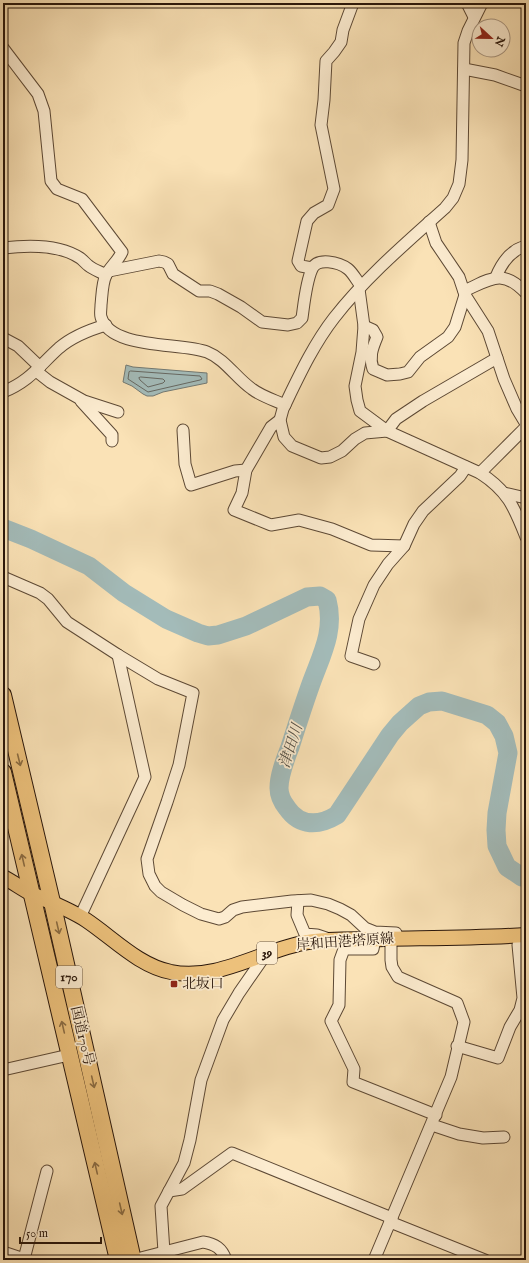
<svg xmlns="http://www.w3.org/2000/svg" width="529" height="1263" font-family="'IM FELL English','Noto Serif JP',serif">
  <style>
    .water { fill: #a3bbb9; stroke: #727973 }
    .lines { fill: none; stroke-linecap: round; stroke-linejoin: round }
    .shore { stroke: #666862; stroke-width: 1 }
    .river { stroke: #a3bbb9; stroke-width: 19 }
    .minor-casing { stroke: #5d4935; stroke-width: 13 }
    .major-casing { stroke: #29160a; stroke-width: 16 }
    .highway-casing { stroke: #29160a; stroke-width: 18 }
    .minor { stroke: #fcecd0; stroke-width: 11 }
    .major { stroke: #edc17b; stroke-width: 14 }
    .highway { stroke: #edc17b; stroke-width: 16 }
    .oneway { stroke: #8b6c42 }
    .poi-dot { fill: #8f2418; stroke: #fcecd0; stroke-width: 1.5 }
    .labels { text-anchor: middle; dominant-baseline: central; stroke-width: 3.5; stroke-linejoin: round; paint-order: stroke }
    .shield { fill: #fcecd0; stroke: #685645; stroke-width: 1 }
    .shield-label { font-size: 13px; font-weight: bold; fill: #29160a }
    .street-label { font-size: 14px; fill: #29160a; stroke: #fcecd0 }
    .poi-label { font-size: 14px; fill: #29160a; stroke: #fcecd0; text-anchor: start }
    .water-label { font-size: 15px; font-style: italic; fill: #545047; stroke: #fcecd0 }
  </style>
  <rect width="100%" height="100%" fill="#fae2b6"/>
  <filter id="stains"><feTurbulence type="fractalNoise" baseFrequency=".005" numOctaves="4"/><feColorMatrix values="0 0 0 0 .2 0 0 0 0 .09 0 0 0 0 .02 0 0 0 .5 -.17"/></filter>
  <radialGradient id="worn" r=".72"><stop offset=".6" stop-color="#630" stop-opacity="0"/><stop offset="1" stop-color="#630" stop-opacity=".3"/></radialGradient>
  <path class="water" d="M126,365l7,2 74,6v10l-44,9 -10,4h-6l-4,-2 -11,-8 -9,-4z"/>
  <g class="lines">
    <g class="shore">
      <path d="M131,371l69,5 2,3 -2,1 -52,12 -20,-13 1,-7z"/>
      <path d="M141,377l22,2 2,2 -2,2 -15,4 -8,-7 -1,-2z"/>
    </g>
    <path class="river" d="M3,528l28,11 58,27 35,27 42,26 32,14 10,3 10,-1 28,-9 61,-29 13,-1 7,4c8,30 -5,54 -15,81 -8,22 -15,44 -22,66 -5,13 -11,28 -11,41 0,7 4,15 8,20 13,19 32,18 50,7l53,-80 10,-12 19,-17 10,-4 13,-1 45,14 10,8 7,13 4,17 -11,60 -1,17 1,16 10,21 15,10h4"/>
    <defs>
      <g id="minor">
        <path d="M467,3l7,14"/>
        <path d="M482,3l-14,28 -4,12 -2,117 -3,24 -6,14 -8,10c-39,35 -79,69 -111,110 -21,27 -36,60 -51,91l-3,11 4,17 8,9 29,12 9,-1 12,-6 13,-12 10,-6 22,-2 93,42c28,18 34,34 46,64"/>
        <path d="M3,48l35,46 6,17 7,70 6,8 25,10 40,53c-4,9 -12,15 -16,23 -4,8 -4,21 -5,30 0,4 -1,9 0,12 9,33 81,25 106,35 18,7 29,26 45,37 9,7 22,11 33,16"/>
        <path d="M464,69l31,6 31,11"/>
        <path d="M429,222l7,21 23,34 6,18 23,36 16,48 13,30 9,15"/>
        <path d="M3,248c24,-3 56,-4 77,10 3,2 6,6 9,8 5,4 12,6 17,9"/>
        <path d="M312,268l-11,-2 -3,-5 9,-40 7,-8 14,-8 6,-16 -13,-64 3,-25 2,-39 8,-9 7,-10 2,-12 10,-27"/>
        <path d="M109,271l50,-10 5,1 4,2 5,10 26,17h11l8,3 23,13 21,15 26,3 9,-2 5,-5c2,-14 4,-36 10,-49 5,-12 27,-7 36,0 5,4 9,12 13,17"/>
        <path d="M496,277c4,-10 10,-20 19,-26 3,-3 8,-3 11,-6"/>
        <path d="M359,289l5,37 -2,26 -7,34 2,14 3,11 27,20 9,-12 27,-18 74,-43"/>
        <path d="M464,291c27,-12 38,-23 62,2"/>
        <path d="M364,326l9,4 4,7c-5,12 -8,20 -4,32l14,6 13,-1 8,-2 12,-15 28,-20 7,-10 10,-32"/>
        <path d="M3,338l15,8 22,21"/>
        <path d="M36,371l14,11 34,19 34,11"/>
        <path d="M3,392c27,-11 36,-26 56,-44 14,-12 30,-18 47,-23"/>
        <path d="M81,401l31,34v6"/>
        <path d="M280,420l-9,7 -25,43 -4,23 -8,17 37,15 28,-5 33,9 39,16 33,1"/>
        <path d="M183,430l2,34 6,21 44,-14 11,-1"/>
        <path d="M480,473l46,-46"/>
        <path d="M504,493l22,5"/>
        <path d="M3,577l37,16 8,6 19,23 51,33 40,24 35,14 -14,72 -12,37 -20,57 2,15 6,12 6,6 22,13 18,9 18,5 6,-2 8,-7 9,-3 50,-6 19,-1 17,4 12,5 11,6 14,13 10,4 21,1"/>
        <path d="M374,664l-23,-8 8,-37 15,-34 14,-21 16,-18 10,-22 9,-13 37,-35 6,-9"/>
        <path d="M298,901l-1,14 8,19 12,1 9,3"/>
        <path d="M80,917l65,-140 -27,-122"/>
        <path d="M375,939l-2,10h-29l-4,11 -1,45 -8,16 23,48 -1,13 83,33"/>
        <path d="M457,1046l41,12 12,-31 10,-17 3,-12 -5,-53 8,-1"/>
        <path d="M3,1070l66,-15"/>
        <path d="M432,1125l27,9 24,4 21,-1"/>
        <path d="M169,1191l13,-2 50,-36 160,65"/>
        <path d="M390,1222l95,38"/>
        <path d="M3,1252l24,8"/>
        <path d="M164,1252l-3,-46 23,-43 6,-23 11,-60 22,-60 16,-27 27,-39"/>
        <path d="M24,1259l23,-88"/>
        <path d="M133,1260l70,-18c12,2 19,6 23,18"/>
        <path d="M374,1260l77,-183 13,-55 -7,-19 -59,-26 -6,-10 -1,-7v-21"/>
      </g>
      <path id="major" d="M3,877c10,5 19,12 29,17 18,8 37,15 54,26 27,18 53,46 85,52 46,10 93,-23 137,-30 25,-4 51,-2 76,-3 47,-1 95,-1 142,-4"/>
      <g id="highway">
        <path d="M3,695l49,207 81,358"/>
        <path d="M3,772l115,488"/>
      </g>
    </defs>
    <use href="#minor" class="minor-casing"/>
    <use href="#major" class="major-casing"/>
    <use href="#highway" class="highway-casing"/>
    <use href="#minor" class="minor"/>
    <use href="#major" class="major"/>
    <use href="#highway" class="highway"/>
  </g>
  <defs><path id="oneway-shaft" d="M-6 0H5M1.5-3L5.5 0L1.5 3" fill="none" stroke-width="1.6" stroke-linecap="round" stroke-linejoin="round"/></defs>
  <g class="oneway">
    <use href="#oneway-shaft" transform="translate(19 760) rotate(76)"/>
    <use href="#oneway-shaft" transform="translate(23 860) rotate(-103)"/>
    <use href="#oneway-shaft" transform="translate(58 928) rotate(77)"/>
    <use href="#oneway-shaft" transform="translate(63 1027) rotate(-103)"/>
    <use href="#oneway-shaft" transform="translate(93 1082) rotate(77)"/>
    <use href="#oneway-shaft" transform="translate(96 1168) rotate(-103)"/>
    <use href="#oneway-shaft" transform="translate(121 1209) rotate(77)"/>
  </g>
  <rect class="poi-dot" x="170" y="980" width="8" height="8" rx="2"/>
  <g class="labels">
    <g class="shield">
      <rect x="257" y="942" width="20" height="22" rx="3"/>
      <rect x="56" y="966" width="26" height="22" rx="3"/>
    </g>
    <g class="shield-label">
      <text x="267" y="953">39</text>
      <text x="69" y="977">170</text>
    </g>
    <g class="street-label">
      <text transform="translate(345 942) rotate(-4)">岸和田港塔原線</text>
      <text transform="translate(82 1036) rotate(77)">国道170号</text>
    </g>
    <g class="poi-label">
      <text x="182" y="984">北坂口</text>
    </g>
    <g class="water-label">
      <text transform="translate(291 746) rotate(-72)">津田川</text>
    </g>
  </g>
  <rect width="529" height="1263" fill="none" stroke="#fae2b6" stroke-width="16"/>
  <rect x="4" y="4" width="521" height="1255" fill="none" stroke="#29160a" stroke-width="2"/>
  <rect x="8" y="8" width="513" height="1247" fill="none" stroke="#29160a"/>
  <g transform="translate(491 38) rotate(112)"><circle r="19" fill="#fcecd0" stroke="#a89681"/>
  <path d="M0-3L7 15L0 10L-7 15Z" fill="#8f2418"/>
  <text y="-6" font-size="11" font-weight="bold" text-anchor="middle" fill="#29160a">N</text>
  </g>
  <path d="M20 1237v6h81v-6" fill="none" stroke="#29160a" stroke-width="2"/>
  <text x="26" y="1237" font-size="12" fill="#29160a" stroke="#fcecd0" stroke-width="3" paint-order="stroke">50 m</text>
  <rect width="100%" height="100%" filter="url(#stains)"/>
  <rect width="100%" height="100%" fill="url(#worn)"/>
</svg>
